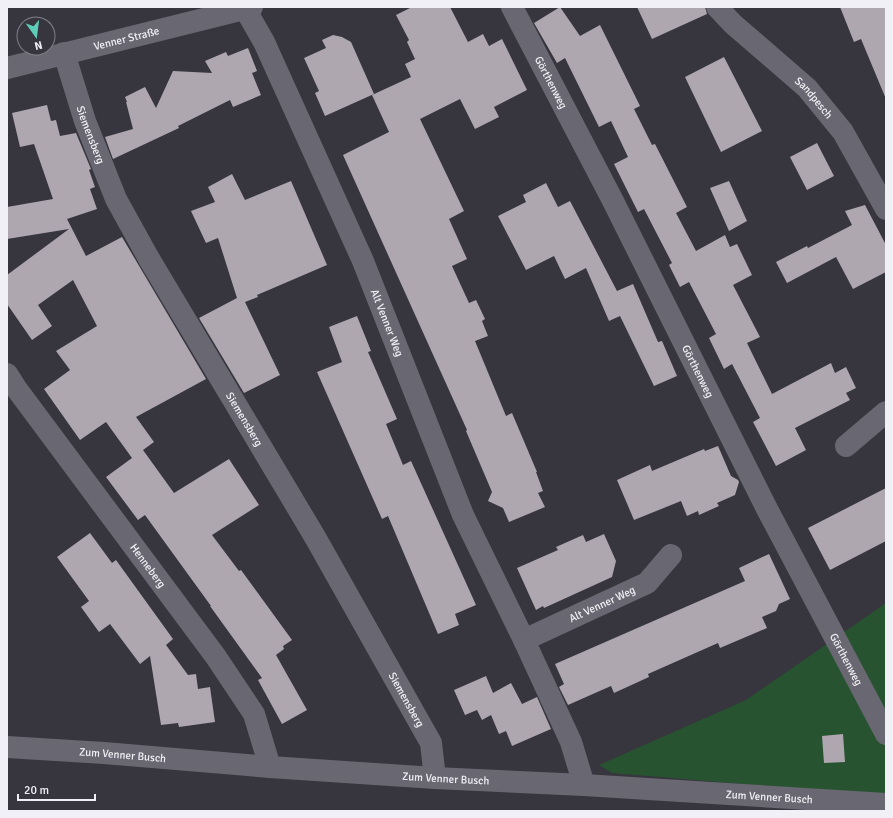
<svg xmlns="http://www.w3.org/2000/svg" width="893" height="818" font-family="Signika,sans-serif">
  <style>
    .green { fill: #285330 }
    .building { fill: #aea7b0 }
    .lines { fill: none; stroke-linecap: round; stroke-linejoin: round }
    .minor { stroke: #696771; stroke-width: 22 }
    .labels { text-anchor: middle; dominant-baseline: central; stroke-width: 4; stroke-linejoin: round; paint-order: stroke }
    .street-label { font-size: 11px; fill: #f1f0f6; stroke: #37353e }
  </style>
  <rect width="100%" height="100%" fill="#37353e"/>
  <path class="green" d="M886,603v193l-274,-23 -13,-8 147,-65z"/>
  <g class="building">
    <path d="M412,7h38l18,35 15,-8 6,12 13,-7 25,51 -33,17 5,10 -24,12 -15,-30 -40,20 44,92 -15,8 18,40 -15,7 17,37 7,-3 9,19 -3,2 6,15 -13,5 31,75 6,-3 25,59h-1l7,19 -5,2 7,14 -36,15 -6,-14 -15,-7 4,-9 -26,-61 1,-1 -124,-275 46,-23 -17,-37 39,-18 -6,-13 10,-5 -8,-17 2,-2 -13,-25z"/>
    <path d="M560,7l20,29 20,-11 40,81 -6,3 18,36 3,-1 32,63 -11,6 20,38 29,-16 5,12 7,-3 15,31 -19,10 27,52 -13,6 25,51 59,-31 4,10 11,-6 10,21 -10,5 4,7 -55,28 11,22 -30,16 -23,-44 7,-4 -28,-54 -8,5 -15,-31 7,-4 -27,-52 -9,5 -11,-22 3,-2 -28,-54 -6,3 -24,-48 14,-7 -17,-36 -12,6 -34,-69 -8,5 -23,-40z"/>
    <path d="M637,7h68l2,7 -55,25z"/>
    <path d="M840,7h46v92l-25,-60 -7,3z"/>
    <path d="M333,35l9,2 9,5 23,52 -49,22 -10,-23 4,-2 -15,-33 22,-10 -4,-8z"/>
    <path d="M248,48l9,23 -5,2 9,22 -28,12 -3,-7 -52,26 1,2 -66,31 -8,-22 28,-8 -7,-27h1l-2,-5 20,-10 11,21 17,-37 39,2 -7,-12 21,-9 2,4z"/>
    <path d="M724,57l38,74 -41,21 -36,-75z"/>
    <path d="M47,105l4,16 5,-1 4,16 16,-3 15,36 -2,1 6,17 -5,2 7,20 -30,10 19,37 36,-19 84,142 -70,38 18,25 -11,8 31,43 55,-34 30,46 -47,30 27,36 2,-1 51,70 -9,6 1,3 -8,6 31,55 -25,14 -24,-44 4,-2 -52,-72h1l-66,-91 -7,5 -32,-43 26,-19 -26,-36 -26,18 -36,-51 26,-19 -14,-19 41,-25 -24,-46 -35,25 14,21 -20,14 -25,-36v-29l62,-46 -62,10v-32l46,-8 -19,-55 -14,3 -8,-34z"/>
    <path d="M817,143l17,33 -27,14 -17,-33z"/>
    <path d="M232,174l13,26 46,-19 36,84 -70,30 1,2 -13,5 35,73 -36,18 -45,-75 38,-20 -19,-60 -12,5 -15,-32 24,-9 -7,-15z"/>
    <path d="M729,181l18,40 -18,10 -19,-43z"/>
    <path d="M546,183l12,24 12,-6 47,90 16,-7 25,58 4,-1 15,35 -23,10 -34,-70 -11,5 -23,-53 -21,11 -11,-23 -28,14 -28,-54 28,-14 -3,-7z"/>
    <path d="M865,205l21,40v27l-33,17 -17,-32 -49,26 -11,-21 31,-16 1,2 44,-23 -7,-14z"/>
    <path d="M357,316l14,35 -3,1 29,67 -11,5 17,41 8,-4 65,144 -21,9 4,11 -21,9 -50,-118 -6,3 -65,-147 25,-10 -13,-35z"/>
    <path d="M718,446l13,30 7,4 1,2 -4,13 -18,8 2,3 -20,9 -1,-4 -11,5 -6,-15 -47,19 -17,-40 33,-15 2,6 52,-22 1,2z"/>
    <path d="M886,488v53l-56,29 -22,-42z"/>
    <path d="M90,533l22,30 4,-3 57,79 -7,6 22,30 8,-1 2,15 12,-2 5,35 -36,5 -1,-4 -17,2 -11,-69 -10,8 -30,-40 -11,8 -18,-25 8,-6 -32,-44z"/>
    <path d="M604,534l12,27 -4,16 -68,31 -1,-2 -7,4 -19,-42 41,-18 -2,-3 27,-12 3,7z"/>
    <path d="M769,554l21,45 -11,5 -3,7 -14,6 5,11 -47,20 -2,-5 -70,31 1,3 -35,16 -3,-7 -43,19 -9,-18 5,-3 -9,-20 190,-83 -6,-13z"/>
    <path d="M486,676l7,17 18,-10 11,21 15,-7 14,32 -39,17 -6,-15 -7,3 -8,-19 -9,5 -5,-10 -12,5 -11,-25z"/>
    <path d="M843,734l2,28 -21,1 -2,-27z"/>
  </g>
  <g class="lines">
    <g class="minor">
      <path id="s1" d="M244,7l20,35 99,219 100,254 61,125 47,102 13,43"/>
      <path id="s2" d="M512,7l100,192 155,310 119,225"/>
      <path id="s3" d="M717,7l16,17 74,64 36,44 43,77"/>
      <path id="s4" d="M64,53l21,68 31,78 32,58 167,280 116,206 4,35"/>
      <path id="s5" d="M7,68l245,-61"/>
      <path id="s6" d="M7,374l9,14 200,269 38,57 16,53"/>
      <path d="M846,446l40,-34"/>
      <path id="s7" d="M524,640l123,-57 24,-28"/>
      <path id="s8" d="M7,747l97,6 166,14 165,11 149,7 302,19"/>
    </g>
  </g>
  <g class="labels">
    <g class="street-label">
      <text stroke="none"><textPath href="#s5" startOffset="123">Venner Straße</textPath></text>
      <text stroke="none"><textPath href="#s2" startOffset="85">Görthenweg</textPath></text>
      <text stroke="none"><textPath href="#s3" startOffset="133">Sandpesch</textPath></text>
      <text stroke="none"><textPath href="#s4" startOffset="86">Siemensberg</textPath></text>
      <text stroke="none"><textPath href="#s1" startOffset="347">Alt Venner Weg</textPath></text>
      <text stroke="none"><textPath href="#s2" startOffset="409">Görthenweg</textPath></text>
      <text stroke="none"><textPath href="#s4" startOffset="410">Siemensberg</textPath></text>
      <text stroke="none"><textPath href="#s6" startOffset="238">Henneberg</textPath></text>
      <text stroke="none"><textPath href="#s7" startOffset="86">Alt Venner Weg</textPath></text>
      <text stroke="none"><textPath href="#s2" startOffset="733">Görthenweg</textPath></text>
      <text stroke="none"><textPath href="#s4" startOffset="734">Siemensberg</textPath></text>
      <text stroke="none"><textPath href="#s8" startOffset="116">Zum Venner Busch</textPath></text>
      <text stroke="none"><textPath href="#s8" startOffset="440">Zum Venner Busch</textPath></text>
      <text stroke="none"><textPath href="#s8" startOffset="764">Zum Venner Busch</textPath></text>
    </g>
  </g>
  <rect width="893" height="818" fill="none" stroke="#f1f0f6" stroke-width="16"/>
  <g transform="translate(36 36) rotate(166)"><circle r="19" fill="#37353e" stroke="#818088"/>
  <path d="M0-3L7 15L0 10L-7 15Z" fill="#5dceb9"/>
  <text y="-6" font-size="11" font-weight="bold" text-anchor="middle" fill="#f1f0f6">N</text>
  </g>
  <path d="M18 794v6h77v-6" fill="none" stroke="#f1f0f6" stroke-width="2"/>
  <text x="24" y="794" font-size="12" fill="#f1f0f6" stroke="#37353e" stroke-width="3" paint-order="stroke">20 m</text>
</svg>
